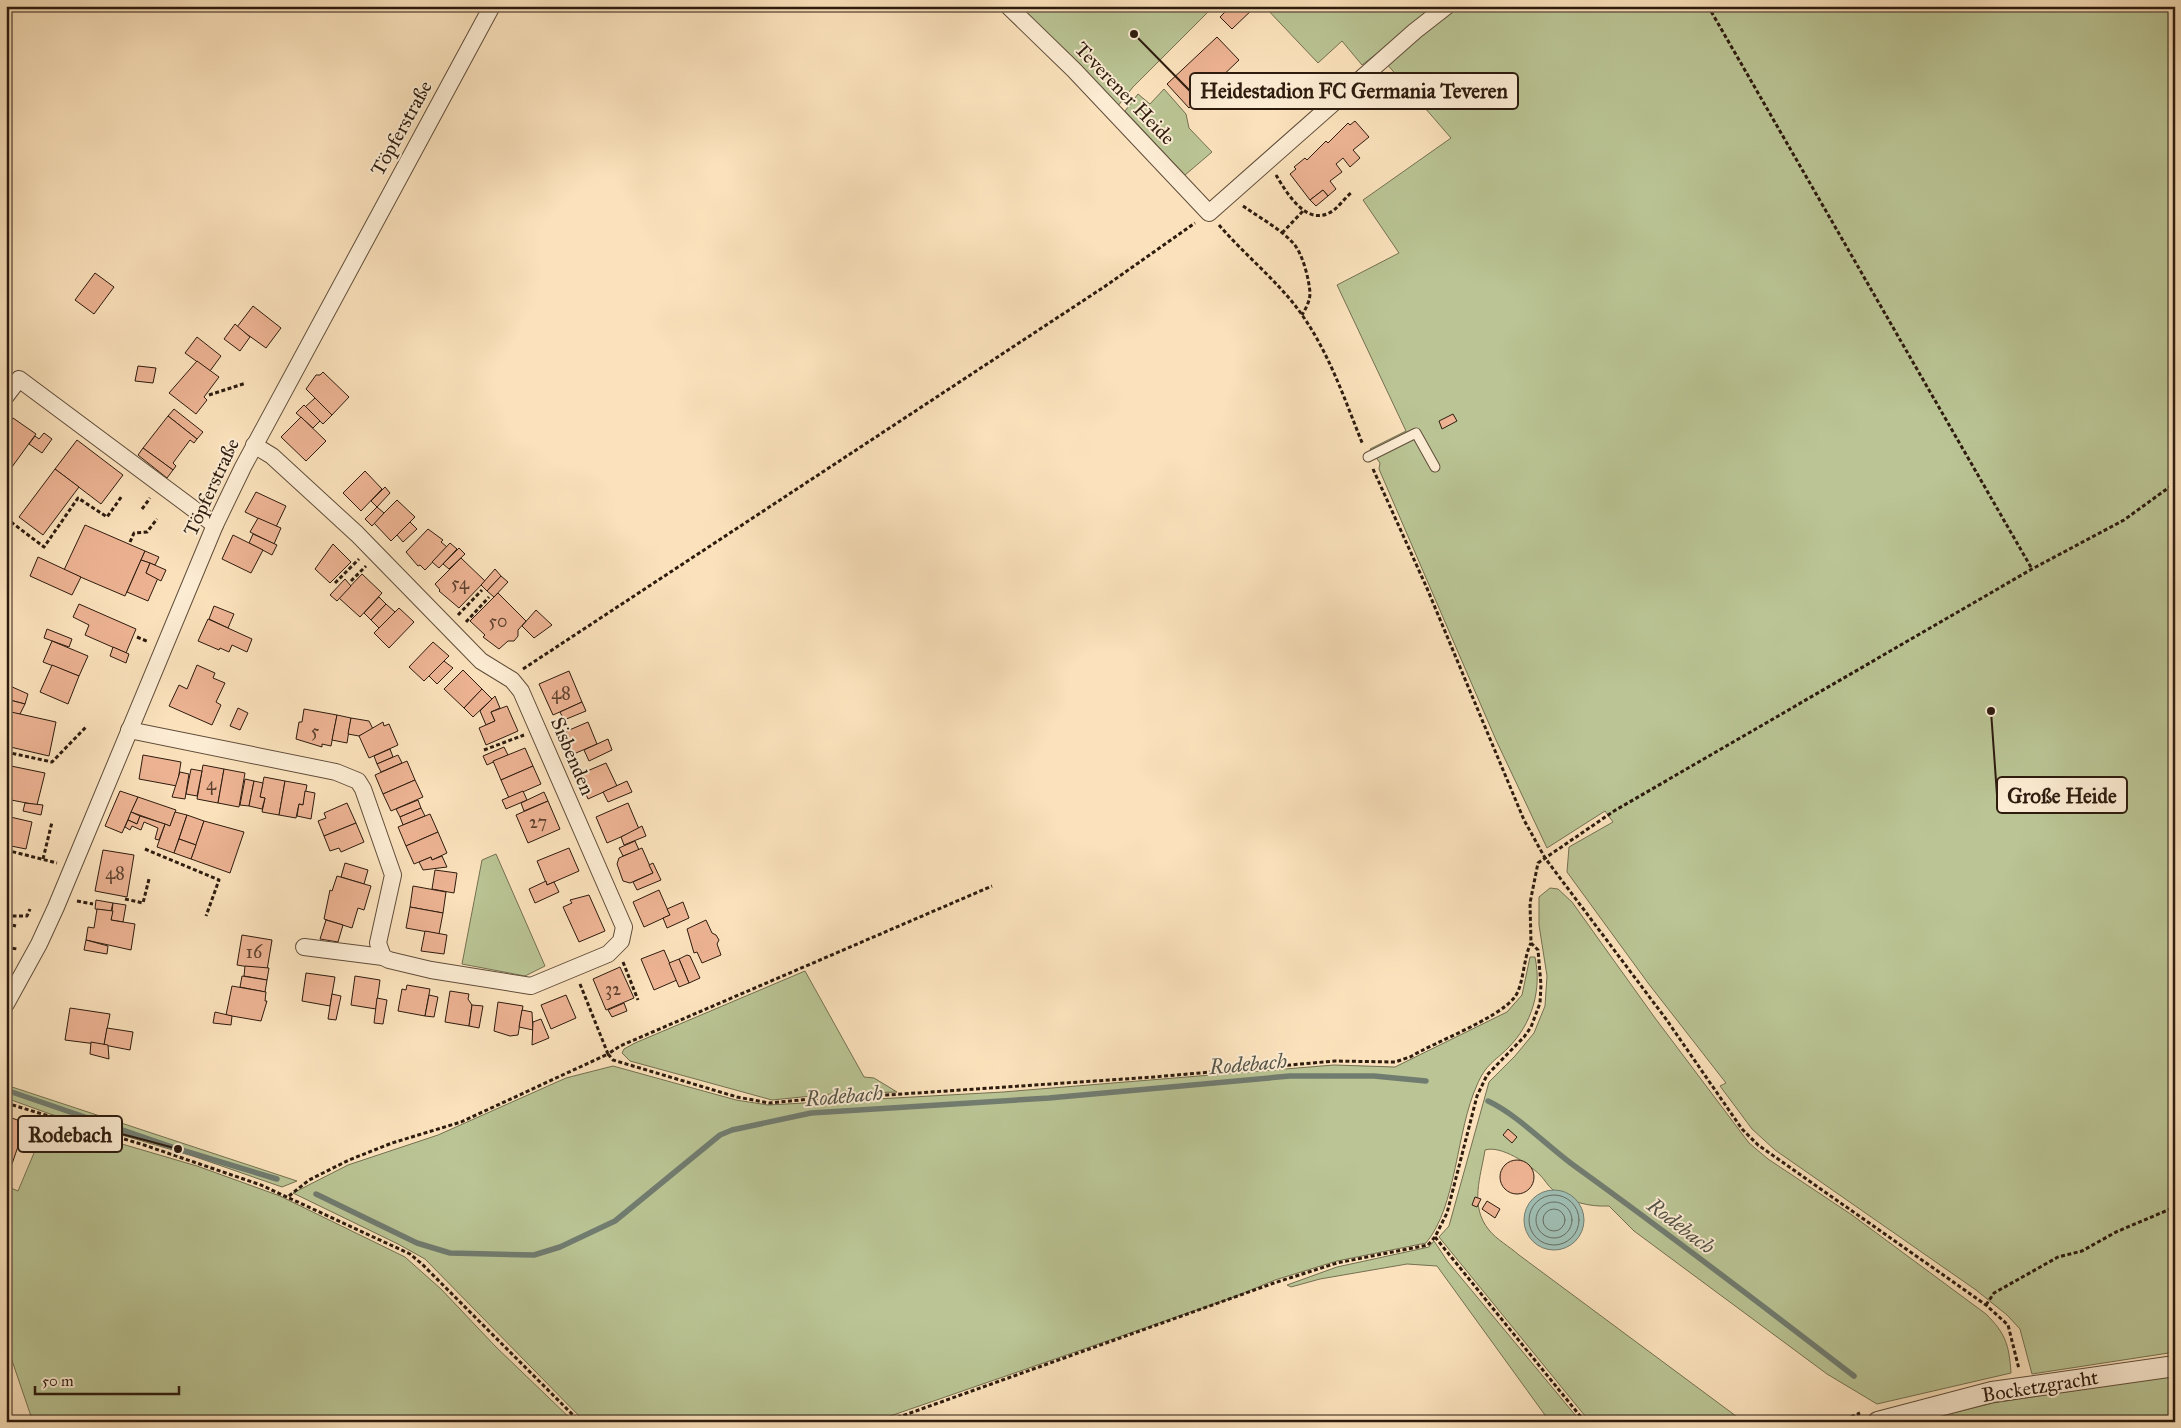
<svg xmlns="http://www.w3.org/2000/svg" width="2181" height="1428" font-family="'IM FELL Great Primer',serif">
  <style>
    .green { fill: #bac494; stroke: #747051 }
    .water { fill: #9fbdb2; stroke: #717c70 }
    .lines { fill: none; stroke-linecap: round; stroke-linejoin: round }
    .shore { stroke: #666c60; stroke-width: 1 }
    .stream { stroke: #717c70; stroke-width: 5.5 }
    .building { fill: #edb393; stroke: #2d1b0e }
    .service-casing { stroke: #604d3a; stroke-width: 11 }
    .minor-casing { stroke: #604d3a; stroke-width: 18 }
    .tertiary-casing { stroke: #604d3a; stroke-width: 22 }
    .path { stroke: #2d1b0e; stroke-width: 3; stroke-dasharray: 4 2.5; stroke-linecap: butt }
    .service { stroke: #fcecd3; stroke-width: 9 }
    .minor { stroke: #fcecd3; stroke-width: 16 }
    .tertiary { stroke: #fcecd3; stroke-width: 20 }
    .labels { text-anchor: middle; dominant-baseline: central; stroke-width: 4; stroke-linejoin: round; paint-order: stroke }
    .number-label { font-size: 18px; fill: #5d412f }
    .street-label { font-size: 20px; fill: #2d1b0e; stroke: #fcecd3 }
    .water-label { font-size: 21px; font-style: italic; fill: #555447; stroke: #fcecd3 }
    .leader { fill: none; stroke: #2d1b0e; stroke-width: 2 }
    .callout-dot { fill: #2d1b0e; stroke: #fcecd3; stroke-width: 2 }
    .callout { fill: #fcecd3; stroke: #2d1b0e; stroke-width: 2 }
    .callout-label { font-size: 21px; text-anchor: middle; font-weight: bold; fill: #2d1b0e }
  </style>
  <rect width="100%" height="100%" fill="#fbe2bc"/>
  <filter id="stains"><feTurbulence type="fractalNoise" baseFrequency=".004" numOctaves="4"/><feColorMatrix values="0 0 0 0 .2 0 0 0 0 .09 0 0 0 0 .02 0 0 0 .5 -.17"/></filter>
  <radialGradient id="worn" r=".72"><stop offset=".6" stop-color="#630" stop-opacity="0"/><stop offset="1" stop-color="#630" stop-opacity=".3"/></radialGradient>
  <g class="green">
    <path d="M1017,6h197l-81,81 -16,20z"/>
    <path d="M1264,6h173l-75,59 -20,-24 -24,22z"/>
    <path d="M1458,6h717v1346l-143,22 -12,-45 -13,-14 -31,-25 -201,-140 -23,-21 -32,-43 6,-3 -78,-100 -81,-111 2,-25 44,-25 -8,-11 -58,37 -51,-108 -117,-271 1,-6 -10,-14 36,-18 -69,-146 62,-32 -36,-53 88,-62 -65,-75z"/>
    <path d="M1164,89l22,25 3,14 23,24 -27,23 -60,-64 13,-17 12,10z"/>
    <path d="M496,854l49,112 -20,10 -63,-12 20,-104z"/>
    <path d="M1550,888l8,1 14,13 83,116 94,125 19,16 84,56 134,99c20,20 23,31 25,59l-134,31 -50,-30 -193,-143 -25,-25c-19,1 -40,-4 -56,-16 -5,-4 -8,-10 -13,-15 -11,-11 -39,-30 -55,-25 -4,26 -16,56 4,80 7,9 21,17 30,25l225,167h-154l-151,-185 10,-11 40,-144 26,-26 19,-23 11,-27 2,-30 -8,-51v-28z"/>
    <path d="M1530,957h5c7,33 -3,67 -27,91 -14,14 -22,16 -31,37 -21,46 -20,121 -51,158l-89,18 -62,19 -41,17 -361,125h-288l-160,-163 -27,-15 -105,-51 55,-28 90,-30 128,-57 47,-12 123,34 32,5 235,-13 331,-27 61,2 112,-55 15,-17z"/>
    <path d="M805,971l59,106 10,1 23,14 -66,2 -59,6 -142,-39 -8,-8 2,-4 11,-6z"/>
    <path d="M6,1085l291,96 -15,6 -89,-31 -143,-42 -44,-16z"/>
    <path d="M47,1122l150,44 83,30 125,61 36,32 55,58 78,75h-541l-27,-79v-157l12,5z"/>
    <path d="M1434,1241l14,21 133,160h-31l-113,-156 -30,-2 -87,15 -29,8 -4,-2 50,-18 92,-20z"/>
    <path d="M2175,1375v47h-259l77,-19z"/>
  </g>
  <circle class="water" cx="1554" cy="1220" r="30"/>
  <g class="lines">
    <g class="shore">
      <circle cx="1554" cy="1220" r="25"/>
      <circle cx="1554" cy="1220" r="18"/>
      <circle cx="1554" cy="1220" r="11"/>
    </g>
    <g class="stream">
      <path d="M6,1090l172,59 99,30"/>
      <path d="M1488,1101c30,14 60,46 88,66 94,68 186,138 278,209"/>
      <path d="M316,1194l101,49 33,10 84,2 26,-8 55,-26 105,-86 12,-5 79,-17 238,-15 241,-22h84l52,5"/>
    </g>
  </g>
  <g class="building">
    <path d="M1231,6h25l-24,23 -12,-12z"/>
    <path d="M1217,37l22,23 -50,48 -22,-24z"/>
    <path d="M1355,121l14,16 -16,13 7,8 -10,9 -7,-9 -7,6 6,8 -12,9 6,8 -8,7 -5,-6 -13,10 -20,-26 6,-5 -2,-2 11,-9 2,2 19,-19 2,2 20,-20 2,2z"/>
    <path d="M1323,190l5,6 -12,10 -6,-6z"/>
    <path d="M95,273l19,14 -20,27 -19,-14z"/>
    <path d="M253,306l28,22 -15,20 -29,-21z"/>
    <path d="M235,324l15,13 -10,14 -16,-12z"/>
    <path d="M197,337l24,19 -11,15 -25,-18z"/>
    <path d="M197,361l22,16 -15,20 3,3 -11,14 -27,-21z"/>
    <path d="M138,366l18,2 -3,15 -18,-2z"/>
    <path d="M323,372l26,25 -17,18 -26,-26 10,-14h4z"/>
    <path d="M315,398l17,17 -9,9 -18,-17z"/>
    <path d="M304,405l16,16 -7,7 -17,-15z"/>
    <path d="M174,409l29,23 -6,7 -29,-23z"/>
    <path d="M1453,414l4,7 -15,8 -3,-8z"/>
    <path d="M168,416l29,23 -3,4 -4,-3 -17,23 3,3 -3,4 -30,-22z"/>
    <path d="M301,417l25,24 -20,20 -25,-24z"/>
    <path d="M13,418l23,16 -27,37 -3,-2v-42z"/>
    <path d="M44,433l8,6 -10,14 -13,-9 6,-8 4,3z"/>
    <path d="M77,440l46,35 -22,29 -46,-35z"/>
    <path d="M143,448l30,22 -6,8 -29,-23z"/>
    <path d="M55,469l24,18 -36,48 -24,-18z"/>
    <path d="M365,471l17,18 -21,22 -18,-18z"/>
    <path d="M385,487l5,6 -13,14 -6,-6z"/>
    <path d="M256,492l30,14 -10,21 -31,-15z"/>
    <path d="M397,500l18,17 -24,24 -17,-18z"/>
    <path d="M377,507l7,6 -12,13 -7,-7z"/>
    <path d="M258,518l23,10 -7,16 -24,-12z"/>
    <path d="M410,522l7,7 -14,13 -6,-7z"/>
    <path d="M85,525l60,26 -20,45 -61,-26z"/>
    <path d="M428,529l15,11 -2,2 6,5 -22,23 -5,-5 -2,1 -12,-14z"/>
    <path d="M253,534l24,11 -5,10 -23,-12z"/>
    <path d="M233,535l30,15 -12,23 -29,-14z"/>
    <path d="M450,543l7,6 -18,19 -7,-6z"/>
    <path d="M333,544l18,18 -21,21 -15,-14z"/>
    <path d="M459,548l6,6 -16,15 -6,-5z"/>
    <path d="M145,551l14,6 -4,8 -14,-5z"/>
    <path d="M38,557l43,20 -9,18 -42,-19z"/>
    <path d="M461,558l24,23 -26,27 -20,-17 1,-1 -5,-6z"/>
    <path d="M141,560l9,3 -4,10 12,5 -10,23 -21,-9z"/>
    <path d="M150,563l16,7 -5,11 -15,-8z"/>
    <path d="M495,569l6,7 -14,15 -6,-6z"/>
    <path d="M362,574l20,19 -22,24 -21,-19z"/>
    <path d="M501,576l7,6 -14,15 -7,-6z"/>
    <path d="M345,579l6,7 -14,15 -7,-6z"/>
    <path d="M498,593l28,28 -8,9v6l-4,5h-6l-9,8 -16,-12 2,-2 -15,-14z"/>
    <path d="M379,597l7,7 -15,16 -7,-7z"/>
    <path d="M79,604l57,25 -10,24 -41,-18 4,-10 -16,-8z"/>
    <path d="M386,604l9,8 -16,16 -8,-8z"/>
    <path d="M214,606l20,8 -6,14 -19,-9z"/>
    <path d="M399,608l15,14 -25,26 -15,-15z"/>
    <path d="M536,610l16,15 -18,13 -12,-12z"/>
    <path d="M208,619l44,20 -5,13 -15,-7 -3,7 -9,-4 -1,2 -21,-9z"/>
    <path d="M47,629l25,10 -3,8 -25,-9z"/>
    <path d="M52,641l36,15 -9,20 -36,-14z"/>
    <path d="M433,642l16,14 -25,25 -15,-14z"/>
    <path d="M113,647l16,7 -3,9 -16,-7z"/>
    <path d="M444,661l9,7 -16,16 -8,-8z"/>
    <path d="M52,665l27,11 -11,28 -28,-12z"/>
    <path d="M197,665l18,8 -2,5 12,5 -9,19 5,3 -9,20 -43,-19 10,-21 8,4z"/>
    <path d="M463,670l19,19 -18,19 -20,-19z"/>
    <path d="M569,671l13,31 -29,13 -14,-31z"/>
    <path d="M10,686l18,8 -3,10 -19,-5z"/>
    <path d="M482,689l10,10 -19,18 -9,-9z"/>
    <path d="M495,696l5,12 -9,4 4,9 -9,4 -6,-14z"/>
    <path d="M6,699l19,5 -5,10 -14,-1z"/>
    <path d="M582,702l4,9 -22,9 -4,-8z"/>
    <path d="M507,706l11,25 -32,14 -7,-17 16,-7 -4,-9z"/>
    <path d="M238,708l10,5 -8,17 -10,-4z"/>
    <path d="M304,709l33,6 -6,31 -9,-2v3l-26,-8 3,-17h3z"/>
    <path d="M11,712l45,10 -7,34 -43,-10z"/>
    <path d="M337,715l14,3 -4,25 -15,-3z"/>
    <path d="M351,718l18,3 4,8 -14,7 -11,-2z"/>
    <path d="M383,722l1,4 5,-2 9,21 -29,13 -10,-22z"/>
    <path d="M588,722l9,22 -28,12 -9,-22z"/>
    <path d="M608,739l4,11 -23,11 -5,-11z"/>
    <path d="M504,747l4,8 -21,10 -4,-9z"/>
    <path d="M525,748l8,18 -32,14 -8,-19z"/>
    <path d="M390,749l3,8 -16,7 -3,-8z"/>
    <path d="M143,755l38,7 -4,24 -38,-7z"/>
    <path d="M398,755l4,8 -21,9 -4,-8z"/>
    <path d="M407,761l8,19 -32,14 -8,-19z"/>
    <path d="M606,763l11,23 -29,13 -10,-24z"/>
    <path d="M6,765l39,8 -8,32 -31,-6z"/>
    <path d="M203,765l21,4 -6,34 -21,-4z"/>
    <path d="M533,766l8,18 -32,14 -8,-18z"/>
    <path d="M191,769l11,2 -5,25 -11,-2z"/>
    <path d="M224,769l21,4 -6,34 -21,-4z"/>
    <path d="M180,772l9,2 -4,25 -13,-2z"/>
    <path d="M264,777l21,4 -6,34 -17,-3 3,-14 -5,-1z"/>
    <path d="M245,779l9,2 -5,25 -9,-1z"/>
    <path d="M415,780l8,17 -32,14 -8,-17z"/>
    <path d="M254,781l9,2 -3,14 5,1 -3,11 -13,-3z"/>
    <path d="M285,781l22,4 -4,20 -4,-1 -3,14 -17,-3z"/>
    <path d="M627,781l5,11 -24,10 -5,-10z"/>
    <path d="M120,791l18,6 -16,36 -17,-7z"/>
    <path d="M305,791l10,2 -4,26 -14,-3 2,-12 4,1z"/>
    <path d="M523,791l4,9 -21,9 -4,-9z"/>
    <path d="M544,792l4,9 -24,10 -3,-8z"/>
    <path d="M138,797l38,13 -6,16 -39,-14z"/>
    <path d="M418,800l3,8 -21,9 -4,-8z"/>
    <path d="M548,801l12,28 -32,14 -12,-28z"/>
    <path d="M25,803l18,2 -2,10 -18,-4z"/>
    <path d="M347,803l9,20 -32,13 -6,-15 8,-3 -2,-5z"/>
    <path d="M628,803l11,26 -32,14 -11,-26z"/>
    <path d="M421,808l4,8 -22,9 -3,-8z"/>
    <path d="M131,812l9,4 -3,8 -9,-4z"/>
    <path d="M175,812l12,3 -13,38 -17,-6 8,-23 5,2z"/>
    <path d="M430,814l8,18 -32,14 -8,-19z"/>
    <path d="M187,815l17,6 -8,24 -17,-6z"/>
    <path d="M6,816l26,6 -6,27 -20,-4z"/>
    <path d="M140,816l25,8 -6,16 -4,-1 3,-11 -14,-6 -3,8 -9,-4 -2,4 -5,-3 3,-7 9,4z"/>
    <path d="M204,821l40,11 -14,41 -39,-14z"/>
    <path d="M356,823l8,19 -23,10 -2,-4 -9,3 -6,-15z"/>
    <path d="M642,826l4,10 -22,9 -3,-8z"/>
    <path d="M438,832l9,21 -15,7 -1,-3 -17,7 -8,-18z"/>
    <path d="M179,839l17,6 -5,14 -17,-6z"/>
    <path d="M635,841l4,9 -16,6 -4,-8z"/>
    <path d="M569,848l10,23 -32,14 -10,-24z"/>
    <path d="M642,848l11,25 -23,10 -7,-2 -6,-17 2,-6z"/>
    <path d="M103,850l31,5 -7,42 -32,-6z"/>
    <path d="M442,856l5,11 -24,3 -4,-8 12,-5 1,3z"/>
    <path d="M345,863l23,7 -4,14 -23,-7z"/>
    <path d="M653,863l8,17 -24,10 -4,-8 20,-9 -4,-8z"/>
    <path d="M435,870l22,3 -3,20 -22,-4z"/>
    <path d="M337,876l34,10 -7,24 -6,-2 -6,20 -28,-9 6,-29 2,1z"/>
    <path d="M546,881l1,4 7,-3 5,10 -24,11 -6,-14z"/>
    <path d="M413,886l33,6 -3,21 -33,-6z"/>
    <path d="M659,890l11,25 -26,12 -11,-25z"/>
    <path d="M589,895l16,36 -26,11 -16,-35 9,-4 -2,-3z"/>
    <path d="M96,900l17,3 -2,8 -16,-2z"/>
    <path d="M683,902l6,16 -22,10 -4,-10 7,-3 -3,-6z"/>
    <path d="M113,903l13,2 -3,17 -12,-2z"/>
    <path d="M410,907l33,6 -4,21 -33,-6z"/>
    <path d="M97,909l16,2 -2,9 24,4 -4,26 -45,-10 2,-13 6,1z"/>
    <path d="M326,920l17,5 -5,17 -18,-3z"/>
    <path d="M706,920l6,13 4,2 3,5 -2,4 4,11 -19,8 -5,-11 -3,1 -7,-24z"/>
    <path d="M425,931l22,4 -3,19 -23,-3z"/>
    <path d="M242,935l30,5 -5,30 -30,-5z"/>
    <path d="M86,940l22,6 -1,8 -23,-4z"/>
    <path d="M664,950l13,30 -23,10 -13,-31z"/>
    <path d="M687,955l3,1 10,22 -11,5 -10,-24z"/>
    <path d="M679,959l10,24 -10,4 -10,-24z"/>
    <path d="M245,966l24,2 -2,12 -23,-4z"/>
    <path d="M620,967l14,31 -28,12 -13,-31z"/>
    <path d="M306,973l29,4 -5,29 -28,-5z"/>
    <path d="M242,976l25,4 -2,12 -25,-5z"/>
    <path d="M355,976l25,4 -4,29 -25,-4z"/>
    <path d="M407,985l23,4 -5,27 -27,-5 4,-22 4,1z"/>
    <path d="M232,986l34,6 -1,9h2l-6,20 -35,-6z"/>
    <path d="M450,991l19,3 -1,5 4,6 -3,21 -24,-4z"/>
    <path d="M332,994l9,2 -5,24 -8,-1z"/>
    <path d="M429,995l9,2 -4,20 -9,-1z"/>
    <path d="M566,995l10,23 -25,11 -10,-24z"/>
    <path d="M377,998l10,2 -4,24 -9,-1z"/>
    <path d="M498,1002l25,4 -5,29 -8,1 -16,-5z"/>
    <path d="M624,1003l3,8 -15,6 -4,-7z"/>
    <path d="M472,1005l11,1 -4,22 -10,-2z"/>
    <path d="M70,1008l40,6 -6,31 -39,-5z"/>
    <path d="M522,1010l10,2 1,18 -14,-3z"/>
    <path d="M215,1012l17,4 -1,9 -18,-2z"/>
    <path d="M541,1019l8,19 -17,7 1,-23z"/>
    <path d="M107,1028l26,4 -3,18 -26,-5z"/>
    <path d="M91,1042l17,3 1,14 -19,-5z"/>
    <path d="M6,1116l20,7 -14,41 -6,-2z"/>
    <path d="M1508,1129l9,8 -5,6 -9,-8z"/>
    <circle cx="1517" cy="1177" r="17"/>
    <path d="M1475,1197l6,2 -4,8 -5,-2z"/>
    <path d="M1487,1201l13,8 -5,9 -13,-9z"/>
  </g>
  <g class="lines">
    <defs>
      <path id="service" d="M1368,457l48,-24 19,34"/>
      <g id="minor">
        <path d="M1008,6l66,64 135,143 206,-182 32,-25"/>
        <path d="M6,396l13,-17 196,146"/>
        <path d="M129,730l207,42 22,9 5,8 30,86 -15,68 5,14 6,3 42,10 100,16 77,-32 13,-13 3,-14 -103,-236 -9,-11 -31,-19 -124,-127 -85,-78 -18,-11"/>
        <path d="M304,947l79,10"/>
        <path d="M6,1004l33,-60 17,-37 159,-382 28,-58 249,-461"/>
      </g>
      <path id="tertiary" d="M1878,1422l114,-30 183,-26"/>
    </defs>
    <use href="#service" class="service-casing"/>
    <use href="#minor" class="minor-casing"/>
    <use href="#tertiary" class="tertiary-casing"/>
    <g class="path">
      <path d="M1708,6l324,563"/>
      <path d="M1276,175c12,20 32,54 58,35 6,-5 11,-12 17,-17"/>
      <path d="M1243,206c17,12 38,23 51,38 9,11 15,35 16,49 0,8 -4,15 -8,22"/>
      <path d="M1219,225c24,28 57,55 78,83 31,41 47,90 66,137"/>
      <path d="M1282,233l22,-23"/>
      <path d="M209,395l37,-12"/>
      <path d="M1373,469l53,117 98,234 21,38 121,161 76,110 16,16 228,160 22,20 11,44"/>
      <path d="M142,509l8,-11"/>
      <path d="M11,522l33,25 34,-49 29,19 15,-21"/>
      <path d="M130,542l4,-9 13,-1 10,-13"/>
      <path d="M351,581l15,-15"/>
      <path d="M335,583l24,-24"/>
      <path d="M458,615l24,-25"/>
      <path d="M466,622l23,-25"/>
      <path d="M137,637l12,5"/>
      <path d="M523,669l581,-382 91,-64"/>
      <path d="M484,750l40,-15"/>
      <path d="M6,752l46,10 34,-35"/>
      <path d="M145,849l74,31 -13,36"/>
      <path d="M6,850l51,13"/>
      <path d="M43,859l9,-37"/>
      <path d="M125,899l18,4 6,-24"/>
      <path d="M77,901l16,3"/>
      <path d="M6,916h21l3,-7"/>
      <path d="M8,916v8l8,2"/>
      <path d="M6,947l11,2"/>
      <path d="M623,962l15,38"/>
      <path d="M580,984l28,70 12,-8 372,-160"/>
      <path d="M6,1103l138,42 117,40 149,69 12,10 158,158"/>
      <path d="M289,1196l20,-16 40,-20 43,-17 69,-21 147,-68 5,6 124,37 32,6 72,-7 46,-1 267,-18 181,-16 60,1 15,-5c25,-15 87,-38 104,-59 10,-12 9,-40 17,-55"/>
      <path d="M1435,1237l150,185"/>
      <path d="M1986,1305l8,-12 64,-36 24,-6 34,-19 59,-25"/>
      <path d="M885,1422l389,-139 63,-20 91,-18 7,-8 12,-24 30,-117 10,-21 37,-38 7,-10 9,-24 1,-18 -3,-35 -7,-7 -1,-40 8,-40 76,-52 418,-242 92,-49 51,-37"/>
      <path d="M1839,1422l21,-9"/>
    </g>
    <use href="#service" class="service"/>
    <use href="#minor" class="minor"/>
    <use href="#tertiary" class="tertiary"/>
  </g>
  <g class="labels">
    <g class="number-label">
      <text x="460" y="583">54</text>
      <text x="498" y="621">50</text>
      <text x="561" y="693">48</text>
      <text x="315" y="731">5</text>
      <text x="211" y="784">4</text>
      <text x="538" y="822">27</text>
      <text x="115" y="873">48</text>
      <text x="254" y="952">16</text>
      <text x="613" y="989">32</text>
    </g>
    <g class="street-label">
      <text transform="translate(1125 93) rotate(46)">Teverener Heide</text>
      <text transform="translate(401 128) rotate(-61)">Töpferstraße</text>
      <text transform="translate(211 487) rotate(-65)">Töpferstraße</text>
      <text transform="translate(573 756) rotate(67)">Sisbenden</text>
      <text transform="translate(2040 1386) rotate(-9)">Bocketzgracht</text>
    </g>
    <g class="water-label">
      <text transform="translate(1248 1064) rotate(-5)">Rodebach</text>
      <text transform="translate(844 1096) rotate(-5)">Rodebach</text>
      <text transform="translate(1681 1226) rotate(37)">Rodebach</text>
    </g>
  </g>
  <path class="leader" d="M1134 34L1190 91M1991 711L1997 795M178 1149L122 1134"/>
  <g class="callout-dot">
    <circle cx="1134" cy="34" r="5"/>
    <circle cx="1991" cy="711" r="5"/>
    <circle cx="178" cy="1149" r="5"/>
  </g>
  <g class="callout">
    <rect x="1190" y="73" width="328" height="36" rx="5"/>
    <rect x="1997" y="777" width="130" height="36" rx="5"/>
    <rect x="18" y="1116" width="104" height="36" rx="5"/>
  </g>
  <g class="callout-label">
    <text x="1354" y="98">Heidestadion FC Germania Teveren</text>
    <text x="2062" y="803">Große Heide</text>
    <text x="70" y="1142">Rodebach</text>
  </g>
  <rect width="2181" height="1428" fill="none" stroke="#fbe2bc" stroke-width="25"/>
  <rect x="8" y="8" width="2166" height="1413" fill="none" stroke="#2d1b0e" stroke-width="2.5"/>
  <rect x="12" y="12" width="2156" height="1403" fill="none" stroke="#2d1b0e"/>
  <path d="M35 1386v8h144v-8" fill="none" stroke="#2d1b0e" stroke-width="2.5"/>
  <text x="42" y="1386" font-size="15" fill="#2d1b0e" stroke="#fcecd3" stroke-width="4" paint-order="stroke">50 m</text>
  <rect width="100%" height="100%" filter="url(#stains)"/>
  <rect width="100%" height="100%" fill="url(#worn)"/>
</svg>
